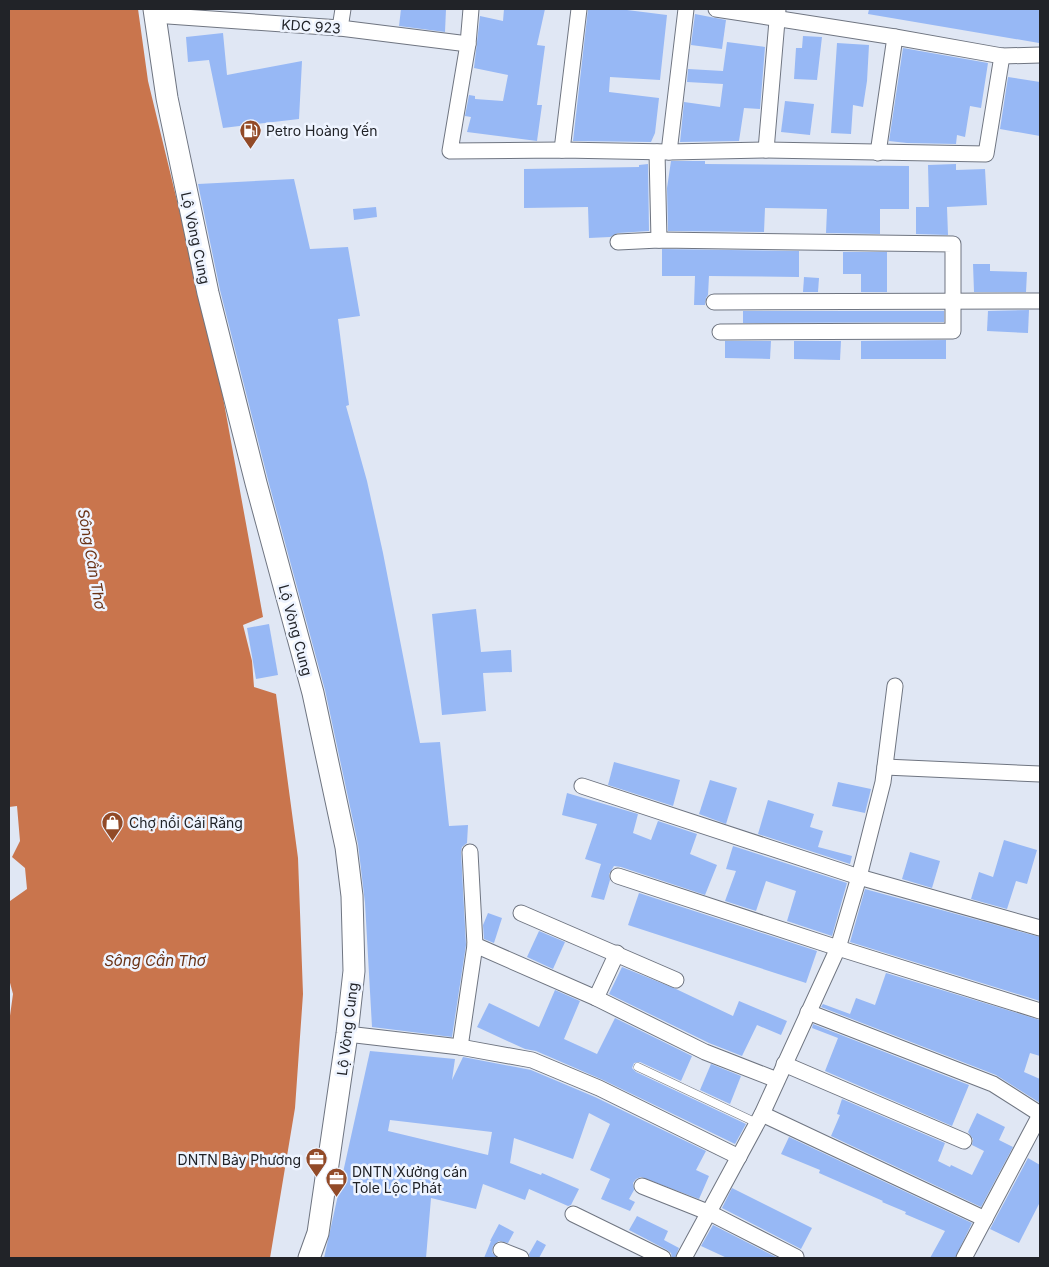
<svg xmlns="http://www.w3.org/2000/svg" width="1049" height="1267" font-family="Inter,sans-serif">
  <style>
    .water { fill: #c9754d }
    .building { fill: #97b8f5; fill-rule: evenodd }
    .lines { fill: none; stroke-linecap: round; stroke-linejoin: round }
    .service-casing { stroke: #6f7581; stroke-width: 9 }
    .minor-casing { stroke: #6f7581; stroke-width: 17 }
    .secondary-casing { stroke: #6f7581; stroke-width: 23 }
    .service { stroke: #fff; stroke-width: 8 }
    .minor { stroke: #fff; stroke-width: 15 }
    .secondary { stroke: #fff; stroke-width: 21 }
    .labels { text-anchor: middle; dominant-baseline: central; stroke-width: 5; stroke-linejoin: round; paint-order: stroke }
    .street-label { font-size: 14px; fill: #212328; stroke: #eef4ff }
    .poi-label { font-size: 14px; fill: #212328; stroke: #eef4ff; text-anchor: start }
    .water-label { font-size: 15px; font-style: italic; fill: #6a3215; stroke: #eef4ff }
  </style>
  <rect width="100%" height="100%" fill="#e0e7f4"/>
  <path class="water" d="M9,9h129l10,72 70,289 45,247 -20,8 9,36 2,26 22,7 22,164 5,136 -8,114 -25,150h-261v-235l4,-29 -4,-15v-60l1,-18 17,-12 -2,-21 -13,-11 8,-16 -3,-35 -8,1z"/>
  <g class="building">
    <path d="M401,9h45l-1,23 -46,-6z"/>
    <path d="M504,9h41l-8,36 8,1 -8,59h5l-5,36 -70,-9 4,-15 -6,-1 4,-21 6,1v3l28,2 5,-26 -34,-7 6,-52 23,5z"/>
    <path d="M588,9h31l48,6 -7,65 -50,-3 -1,15 50,6 -4,35 -4,9 -78,-1z"/>
    <path d="M869,9h171v25l-1,9 -171,-29z"/>
    <path d="M695,14l31,6 -4,29 -31,-4z"/>
    <path d="M223,33l4,42 75,-14 -3,58 -76,9 -14,-68 -21,2 -2,-25z"/>
    <path d="M803,36l19,1 -5,43 -23,-1 2,-31h6z"/>
    <path d="M727,42l38,5 -5,62 -16,-1 -5,33 -59,1 4,-40 36,5 3,-23 -36,-2 1,-13 35,2z"/>
    <path d="M837,43l32,2 -2,36 -4,26 -10,-2 -2,29 -20,-1z"/>
    <path d="M903,48l85,15 -7,45 -11,-2 -5,31 -8,-2 -1,9 -49,-1 -18,-2z"/>
    <path d="M1008,77l32,5v54l-40,-7z"/>
    <path d="M785,101l29,3 -4,31 -29,-3z"/>
    <path d="M671,161h34v3l204,2v43h-29v25l-54,-1 1,-24 -62,-1 -1,24 -96,-1 -1,-43z"/>
    <path d="M648,164l1,67 -31,2 -8,4 -21,1 -1,-31 -64,1v-39l115,-2v-2z"/>
    <path d="M956,164v6l29,-1 2,36 -40,2 1,28 -32,-1v-27h13l-1,-42z"/>
    <path d="M294,179l16,70 38,-2 12,69 -22,3 11,86 -3,1 21,75 16,72 37,190 20,-1 9,84 19,-1 -1,18 -5,4 -1,5 5,93 -14,92 -80,-10 -7,-124 -7,-59 -33,-154 -57,-210 -48,-190 -22,-106z"/>
    <path d="M376,207l1,10 -23,3 -1,-11z"/>
    <path d="M662,249l137,2v26l-90,-1 -1,19 -2,3 -1,7h-11l1,-29h-33z"/>
    <path d="M843,252h44v40h-26v-18h-18z"/>
    <path d="M973,264h17v7l37,1 -1,20h-52z"/>
    <path d="M804,277l15,1 -1,14h-15z"/>
    <path d="M1029,310l-1,23 -41,-2 1,-20z"/>
    <path d="M743,311h201v11l-201,1z"/>
    <path d="M946,340v19h-85v-18z"/>
    <path d="M725,341h46l-1,18 -45,-1z"/>
    <path d="M794,341h47l-1,19 -46,-1z"/>
    <path d="M476,609l5,43 30,-2 1,22 -29,1 3,38 -44,4 -10,-101z"/>
    <path d="M269,624l9,51 -22,4 -9,-51z"/>
    <path d="M614,762l66,18 -7,26 -65,-21z"/>
    <path d="M710,780l27,8 -11,36 -27,-10z"/>
    <path d="M838,782l33,7 -6,24 -33,-7z"/>
    <path d="M567,793l71,21 -5,19 18,7 7,-19 39,13 -7,20 27,11 -12,30 -84,-28 -7,-1 -5,8 1,6 -6,20 -13,-3 10,-33 -16,-5 12,-35 -35,-9z"/>
    <path d="M768,800l46,14 -4,13 13,4 -5,16 34,9 -2,8 -92,-30z"/>
    <path d="M1004,840l33,10 -10,34 -11,-3 -9,28 -36,-10 8,-27 14,5z"/>
    <path d="M733,846l114,37 -15,53 -45,-15 9,-30 -30,-10 -10,30 -31,-10 11,-30 -10,-2z"/>
    <path d="M910,852l30,9 -8,27 -30,-9z"/>
    <path d="M865,889l175,48v64l-190,-59z"/>
    <path d="M639,893l178,58 -11,32 -178,-58z"/>
    <path d="M488,913l14,5 -8,25 -10,-4 -1,-14z"/>
    <path d="M539,931l26,11 -12,27 -26,-12z"/>
    <path d="M622,967l54,22 57,27 6,-15 48,20 -6,14 -24,-10 -15,31 -33,-13 -100,-49z"/>
    <path d="M886,973l154,47v36l-10,-3 -6,19 16,7v24l-44,-28 -175,-68 2,-3 27,10 6,-16 19,7z"/>
    <path d="M555,990l25,11 -16,38 33,15 18,-36 77,38 -11,25 -41,-19 -6,1 -2,5 4,4 110,52 -11,20 -132,-64 -67,-29 -11,-2 -48,-22 12,-24 50,24z"/>
    <path d="M813,1024l156,61 -17,41 -127,-55 13,-33 -26,-10z"/>
    <path d="M370,1051l85,8 -3,21 11,-23 68,13 64,27 111,54 -10,19 13,6 -10,23 -58,-22 -5,2 -3,4 1,7 -5,9 6,3 -5,9 -29,-12 9,-20 -20,-9 20,-46 -21,-11 -16,46 -59,-21 -4,25 31,12 1,-2 37,16 -8,16 -3,1 -39,-17 -4,11 -42,-16 -7,25 -45,-11 -5,60h-102zM390,1120l102,12 -4,23 -100,-24z"/>
    <path d="M711,1064l30,12 -11,28 -30,-14z"/>
    <path d="M842,1099l103,44 -7,18 12,6 1,-2 21,10 12,-24 -12,-6 1,-6 -5,-7 9,-19 28,14 -6,13 14,7 -32,60 -150,-71 9,-21 -3,-1z"/>
    <path d="M789,1137l183,86 -17,35h-25l15,-27 -40,-17 1,-2 -24,-10 1,-1 -64,-28 1,-3 -39,-16z"/>
    <path d="M1028,1158l12,7v37l-21,41 -29,-14z"/>
    <path d="M732,1188l80,40 -11,21 -79,-41z"/>
    <path d="M637,1216l31,15 -4,9 15,8 -4,10h-3l-1,-5 -4,-3 -38,-20z"/>
    <path d="M499,1224l15,8 -6,11 -9,-2 -6,5 -1,6 5,6h-13l7,-17h-1z"/>
    <path d="M713,1225l65,33h-51l-26,-12z"/>
    <path d="M537,1240l9,5 -7,13h-9l-1,-4z"/>
  </g>
  <g class="lines">
    <defs>
      <path id="service" d="M638,1067l119,56"/>
      <g id="minor">
        <path d="M471,9l-3,35 -18,107 112,-1 107,2 97,-2 220,4 16,-98"/>
        <path d="M716,9l179,28 107,19 38,-1"/>
        <path d="M154,15l186,13 128,16"/>
        <path d="M340,28l3,-19"/>
        <path d="M562,150l17,-141"/>
        <path d="M766,150l12,-141"/>
        <path d="M657,152l2,88"/>
        <path d="M669,152l17,-143"/>
        <path d="M878,153l17,-116"/>
        <path d="M618,242l41,-2 294,4v87l-233,1"/>
        <path d="M714,302l326,-1"/>
        <path d="M885,767l155,7"/>
        <path d="M582,786l277,91 181,51"/>
        <path d="M618,876l220,72 202,63"/>
        <path d="M521,913l155,67"/>
        <path d="M475,945l121,53 109,54 72,28"/>
        <path d="M596,998l21,-45"/>
        <path d="M808,1012l185,72 47,30"/>
        <path d="M347,1034l113,13 72,13 67,28 140,69"/>
        <path d="M460,1047l15,-102 -5,-93"/>
        <path d="M784,1064l180,77"/>
        <path d="M762,1114l223,105"/>
        <path d="M642,1186l68,27 86,44"/>
        <path d="M573,1214l90,44"/>
        <path d="M501,1250l20,8"/>
        <path d="M684,1258l78,-144 76,-166 21,-71 24,-95 12,-96"/>
        <path d="M964,1258l76,-143"/>
      </g>
      <path id="secondary" d="M154,9l13,89 41,195 48,190 57,210 33,154 6,49 2,75 -7,63 -29,199 -9,25"/>
    </defs>
    <use href="#service" class="service-casing"/>
    <use href="#minor" class="minor-casing"/>
    <use href="#secondary" class="secondary-casing"/>
    <use href="#service" class="service"/>
    <use href="#minor" class="minor"/>
    <use href="#secondary" class="secondary"/>
  </g>
  <defs>
    <symbol id="fuel-pin" viewBox="-11 -11 22 30"><path d="M0 17L-7.5 6A9.5 9.5 0 1 1 7.5 6Z" fill="#924a27" stroke="#eef4ff"/><path d="M-5.5-6h7V0h2V4h1.3V-2.5L3-4.5l.8-.8L6-3V5H2.5V1h-1V6h-7ZM-4.2-4.7v3.2H.2V-4.7Z" fill="#fff"/></symbol>
    <symbol id="shop-pin" viewBox="-11 -11 22 30"><path d="M0 17L-7.5 6A9.5 9.5 0 1 1 7.5 6Z" fill="#924a27" stroke="#eef4ff"/><path d="M-5-2.5h2.3a2.7 3.5 0 0 1 5.4 0H5L5.5 6h-11ZM-1.5-2.5h3a1.5 2.3 0 0 0-3 0Z" fill="#fff"/></symbol>
    <symbol id="office-pin" viewBox="-11 -11 22 30"><path d="M0 17L-7.5 6A9.5 9.5 0 1 1 7.5 6Z" fill="#924a27" stroke="#eef4ff"/><path d="M-6-3h4V-5.5h4V-3h4V5H-6ZM-1-4.5V-3h2v-1.5ZM-6 0V1H6V0Z" fill="#fff"/></symbol>
  </defs>
  <g fill-rule="evenodd">
    <use href="#fuel-pin" x="238" y="118" width="25" height="34"/>
    <use href="#shop-pin" x="100" y="810" width="25" height="34"/>
    <use href="#office-pin" x="304" y="1146" width="25" height="34"/>
    <use href="#office-pin" x="324" y="1166" width="25" height="34"/>
  </g>
  <g class="labels">
    <g class="street-label">
      <text transform="translate(311 26) rotate(4)">KDC 923</text>
      <text transform="translate(196 238) rotate(78)">Lộ Vòng Cung</text>
      <text transform="translate(296 630) rotate(75)">Lộ Vòng Cung</text>
      <text transform="translate(347 1029) rotate(-83)">Lộ Vòng Cung</text>
    </g>
    <g class="poi-label">
      <text x="266" y="130">Petro Hoàng Yến</text>
      <text x="129" y="822">Chợ nổi Cái Răng</text>
      <text x="301" y="1159" text-anchor="end">DNTN Bảy Phương</text>
      <text x="352" y="1171">DNTN Xưởng cán<tspan x="352" dy="16">Tole Lộc Phát</tspan></text>
    </g>
    <g class="water-label">
      <text transform="translate(92 559) rotate(80)">Sông Cần Thơ</text>
      <text x="155" y="960">Sông Cần Thơ</text>
    </g>
  </g>
  <rect width="1049" height="1267" fill="none" stroke="#212328" stroke-width="20"/>
</svg>
